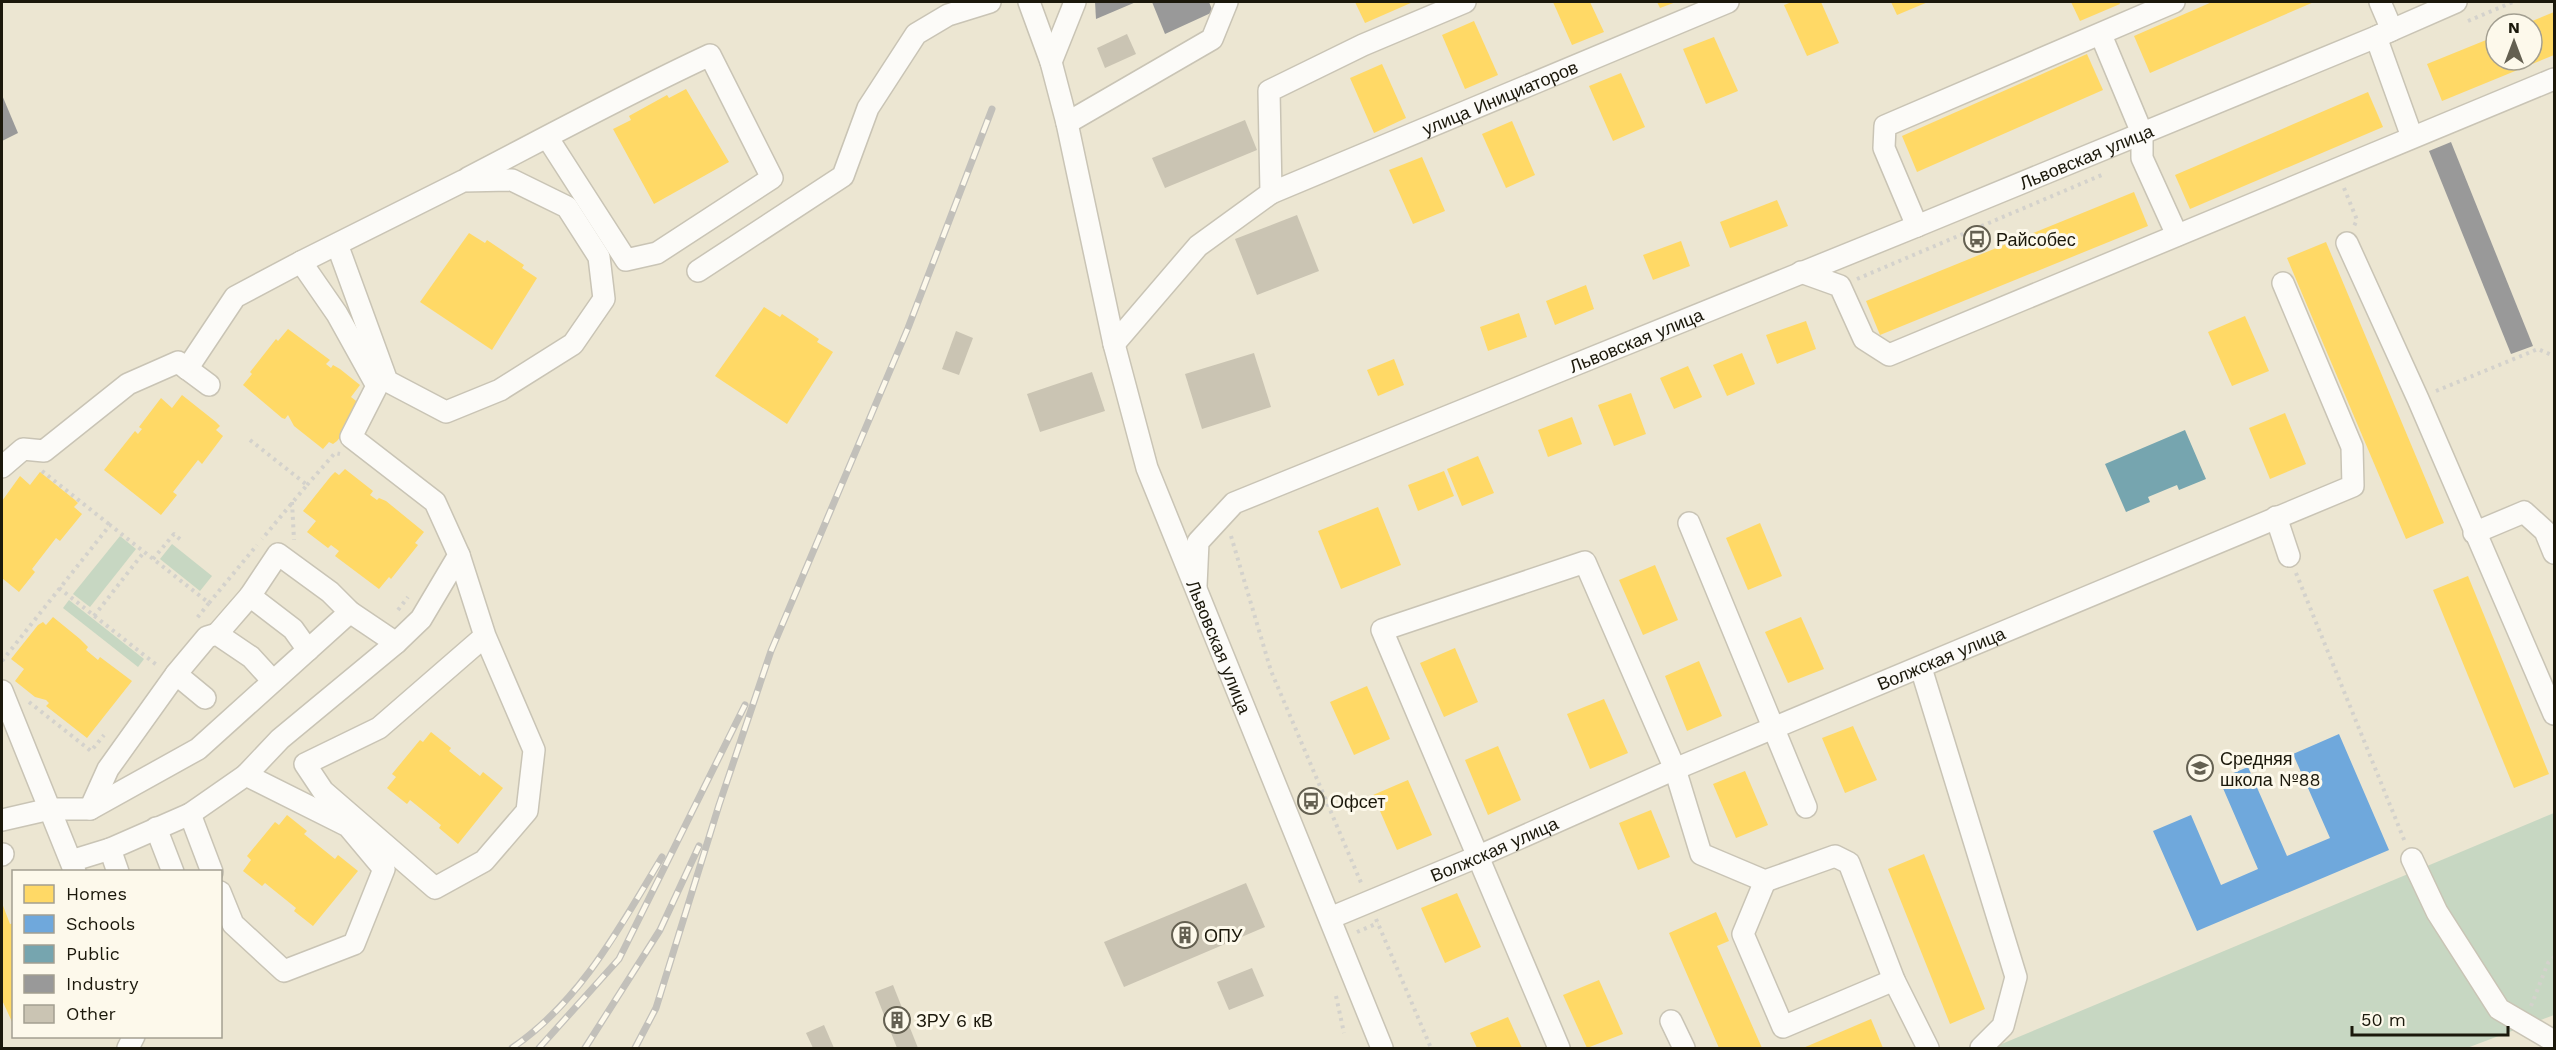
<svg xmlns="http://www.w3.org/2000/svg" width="2556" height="1050" font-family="'Work Sans',sans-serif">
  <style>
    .green { fill: #c7d7c2 }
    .homes { fill: #ffd966 }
    .schools { fill: #6fa8dc }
    .public { fill: #76a5af }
    .industry { fill: #999 }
    .building { fill: #cac4b3 }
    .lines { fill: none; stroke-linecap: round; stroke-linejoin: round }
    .minor-casing { stroke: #c9c4b5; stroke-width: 24 }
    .path { stroke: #d4d2cc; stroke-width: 4; stroke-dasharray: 3 4.5; stroke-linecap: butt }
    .minor { stroke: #fcfbf8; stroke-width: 21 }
    .rail-casing { stroke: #c2c0ba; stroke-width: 7 }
    .rail { stroke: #fdf9eb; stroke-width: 4.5; stroke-dasharray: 14; stroke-linecap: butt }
    .labels { text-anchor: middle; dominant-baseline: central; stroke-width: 6; stroke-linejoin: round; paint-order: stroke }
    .street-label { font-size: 18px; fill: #1b180b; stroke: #fdf9eb }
    .poi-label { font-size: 18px; fill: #1b180b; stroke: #fdf9eb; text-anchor: start }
  </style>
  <rect width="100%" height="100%" fill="#ece6d2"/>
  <g class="green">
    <path d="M120,536l16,13 -46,58 -17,-13z"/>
    <path d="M172,544l40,32 -12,15 -40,-32z"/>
    <path d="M69,600l75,59 -6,8 -75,-59z"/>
    <path d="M2554,813v202l-87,33h-475z"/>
  </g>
  <g class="homes">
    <path d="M1355,2h58l-48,21z"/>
    <path d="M1553,2h37l14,30 -32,13z"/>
    <path d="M1657,2h19l-16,6z"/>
    <path d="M1792,2h29l18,41 -32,13 -23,-51z"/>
    <path d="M1891,2h37l-31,13z"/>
    <path d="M2071,2h48l1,2 -40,17z"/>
    <path d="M2212,2h102l-164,71 -16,-37z"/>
    <path d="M2554,12v43l-112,46 -15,-37 69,-28v24h36v-36h-7z"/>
    <path d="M1474,21l24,54 -33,14 -23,-54z"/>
    <path d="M1714,37l24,54 -32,13 -23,-55z"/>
    <path d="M2087,54l16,36 -186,82 -15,-36z"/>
    <path d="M1382,64l24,54 -32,15 -24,-55z"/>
    <path d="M1621,73l24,54 -32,14 -24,-55z"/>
    <path d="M686,89l43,73 -75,42 -41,-75 18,-9 -2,-4 38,-21 2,3z"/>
    <path d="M2368,92l15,35 -193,82 -15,-34z"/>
    <path d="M1512,121l23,54 -29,13 -24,-54z"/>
    <path d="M1422,157l23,54 -32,13 -24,-54z"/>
    <path d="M2134,192l14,34 -268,109 -14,-34z"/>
    <path d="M1777,200l11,26 -58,22 -10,-26z"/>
    <path d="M469,233l16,10 2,-3 37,25 -2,3 15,10 -45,72 -72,-48z"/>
    <path d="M1681,241l9,25 -37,14 -10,-25z"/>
    <path d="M2326,242l118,281 -38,16 -119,-281z"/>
    <path d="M1586,285l8,24 -39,16 -9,-24z"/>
    <path d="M764,307l16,10 2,-3 37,25 -2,3 16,10 -46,72 -72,-48z"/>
    <path d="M1519,313l8,24 -39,14 -8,-24z"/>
    <path d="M2245,316l24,55 -37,15 -24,-54z"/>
    <path d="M1806,321l10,28 -39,15 -11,-29z"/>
    <path d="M288,329l42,31 -4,4 5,4 2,-3 7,4 20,16 -9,12 13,10 -27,34 -4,3 -4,-2 -6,7 -29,-23 -6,-11 -3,4 -3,-1 -39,-33 9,-11 -2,-2 26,-33 2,2z"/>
    <path d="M1742,353l13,31 -28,12 -14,-31z"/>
    <path d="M1394,359l10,26 -26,11 -11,-26z"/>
    <path d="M1688,366l14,31 -28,12 -14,-31z"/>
    <path d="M1631,393l15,41 -32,12 -16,-41z"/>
    <path d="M182,395l34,27 4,4 -4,4 7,6 -21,28 -4,-4 -25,32 4,3 -16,20 -57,-45 31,-39 3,3 4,-5 -3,-2 22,-29 11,10z"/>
    <path d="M2285,413l21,51 -36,15 -21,-51z"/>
    <path d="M1572,417l10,27 -34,13 -10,-27z"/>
    <path d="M1478,456l16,37 -32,13 -15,-37z"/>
    <path d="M345,469l28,22 -3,4 7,5 2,-2 7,3 38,31 -9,11 3,2 -27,34 -2,-2 -10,12 -44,-33 4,-5 -8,-6 -3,3 -21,-16 9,-11 -13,-10 28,-35 4,-4 4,3z"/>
    <path d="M1444,471l10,25 -36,15 -10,-26z"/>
    <path d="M40,472l35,28 3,3 -4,4 8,7 -22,27 -4,-3 -24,31 3,3 -16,20 -17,-14v-72l1,-3 -1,-2 18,-25 10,9z"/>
    <path d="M1378,507l23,58 -60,24 -23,-58z"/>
    <path d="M1760,523l22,53 -34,14 -22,-52z"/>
    <path d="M1655,565l23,55 -35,15 -24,-55z"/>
    <path d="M2468,576l81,198 -35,14 -81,-198z"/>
    <path d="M53,617l27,22 8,8 -2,3 12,10 2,-3 32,24 -45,57 -41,-32 3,-3 -3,-3 -11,-3 -20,-16 9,-12 -13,-10 27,-34 5,-3 3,3z"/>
    <path d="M1801,617l23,52 -36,14 -23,-51z"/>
    <path d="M1455,648l23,54 -34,15 -24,-54z"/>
    <path d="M1699,661l23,55 -35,15 -22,-55z"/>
    <path d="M1367,686l23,53 -36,16 -24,-53z"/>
    <path d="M1604,699l24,54 -38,16 -23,-55z"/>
    <path d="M1853,726l24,54 -32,13 -23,-55z"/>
    <path d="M431,732l20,16 -2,3 31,25 3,-4 20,16 -45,56 -19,-16 2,-3 -31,-25 -3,4 -20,-16 9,-11 -4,-3 28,-34 3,2z"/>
    <path d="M1498,746l23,54 -33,15 -23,-55z"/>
    <path d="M1745,771l23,54 -32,13 -23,-54z"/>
    <path d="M1408,780l24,55 -35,15 -24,-55z"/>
    <path d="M1651,810l19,47 -32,13 -19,-47z"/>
    <path d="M287,815l20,16 -3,3 31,25 3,-4 20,16 -45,55 -19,-15 2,-3 -31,-25 -3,3 -19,-15 8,-11 -4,-4 28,-34 4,3z"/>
    <path d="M1924,854l61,155 -35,15 -62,-155z"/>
    <path d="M1457,893l24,54 -36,16 -24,-55z"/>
    <path d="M2,903l8,21 4,-1 -1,101 -11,-24z"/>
    <path d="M1716,912l13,29 -12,5 45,102h-43l-50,-115z"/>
    <path d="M1599,980l24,54 -36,14 -24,-53z"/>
    <path d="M1508,1017l14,31h-45l-7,-15z"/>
    <path d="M1871,1019l12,29h-80z"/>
  </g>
  <path class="schools" d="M2339,734l50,116 -192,81 -44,-100 38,-16 30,70 37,-16 -39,-90 29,-12 39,89 43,-18 -37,-84z"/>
  <path class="public" d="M2185,430l21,49 -27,11 -2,-5 -29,12 2,5 -24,10 -21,-48z"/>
  <g class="industry">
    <path d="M1095,2h41l-40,17z"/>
    <path d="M1152,2h57l4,10 -48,22z"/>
    <path d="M2,95l16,38 -16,8z"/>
    <path d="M2451,142l82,204 -22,8 -82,-203z"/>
  </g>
  <g class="building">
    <path d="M1127,34l9,20 -31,14 -8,-20z"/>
    <path d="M1245,120l12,30 -92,38 -13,-30z"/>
    <path d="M1297,215l22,56 -62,24 -22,-56z"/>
    <path d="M956,331l17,7 -14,37 -17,-6z"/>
    <path d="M1254,353l17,54 -69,22 -17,-55z"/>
    <path d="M1092,372l13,39 -65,21 -13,-38z"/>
    <path d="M1246,883l19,44 -141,60 -20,-45z"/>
    <path d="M1252,968l12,28 -35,14 -12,-28z"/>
    <path d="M893,985l25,63h-21l-22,-56z"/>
    <path d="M824,1025l10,23h-21l-7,-15z"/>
  </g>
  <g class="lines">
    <defs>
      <g id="minor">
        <path id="s1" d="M1029,2l22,60 16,61 47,221 33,124 235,580"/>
        <path d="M2380,2l12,28 -16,7 36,100"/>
        <path d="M2101,35l41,98v25l35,77"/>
        <path d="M1051,62l24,-60"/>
        <path d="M1067,123l145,-84 15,-37"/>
        <path d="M468,178c81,-42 160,-85 242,-123l62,123 -115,75 -31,7 -79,-123"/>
        <path id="s2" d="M1271,193l457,-191"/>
        <path d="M1917,226l-33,-78 1,-22 289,-124"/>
        <path d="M2347,243l71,156 136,315"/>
        <path d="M301,262l162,-81 49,-1 55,27 32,50 5,42 -31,45 -73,46 -54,22 -59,-31 -50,-137"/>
        <path d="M698,271l145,-95 25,-68 48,-74 32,-19 42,-13"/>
        <path d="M1801,272l39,14 24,53 25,16 665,-276"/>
        <path d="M1114,344l84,-98 73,-53 -2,-102 94,-46 102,-43"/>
        <path d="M187,369l48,-72 66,-35 36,52 40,72 -26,51 84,65 24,53 -38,64 -25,24 -46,-31 -20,-20 -52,-38 -28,42"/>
        <path d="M2,467l21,-18 21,2 84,-67 50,-22 31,23"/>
        <path d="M2276,517l13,39"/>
        <path d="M1689,523l117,284"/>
        <path d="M2474,533l50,-21 21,19 9,22"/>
        <path d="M459,555l26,81 49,114 -7,61 -43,50 -49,27 -112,-97 -18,-27 74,-36 106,-92"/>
        <path id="s3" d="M1196,586l2,-44 36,-39 683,-277 459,-189 80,-35"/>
        <path d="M217,634l33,-38 43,33 15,21"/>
        <path d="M1921,668l95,309 -13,49 -22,22"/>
        <path d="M176,674l31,-37 10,-3 34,23 22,24"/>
        <path d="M2,691l73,181"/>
        <path d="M90,809l18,-40 68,-95 29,24"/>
        <path d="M190,814l22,58"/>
        <path d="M2,820l48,-11h40l108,-60 152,-137"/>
        <path d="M156,828l17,44"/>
        <path d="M110,849l8,23"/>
        <path d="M2,855l1,-1"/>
        <path d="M2412,859l25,53 62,97 53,31 2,4"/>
        <path d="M71,861l39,-12 80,-35 56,-39 34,-36 116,-96"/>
        <path d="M1765,881l-22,53 40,93 111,-47"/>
        <path d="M220,892l13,32 51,47 70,-27 30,-75 -36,-43 -102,-51"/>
        <path id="s4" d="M1330,918l149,-62 196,-87 678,-283 -1,-39 -69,-164"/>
        <path d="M1671,1021l13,27"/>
        <path d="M128,1048l6,-12"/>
        <path d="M1559,1048l-177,-418 203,-68 90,207 26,85 64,27 70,-25 14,7 45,117 34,68"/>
      </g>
    </defs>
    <use href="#minor" class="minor-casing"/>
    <g class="path">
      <path d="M2468,21l45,-19"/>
      <path d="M2344,188l13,32 -3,6"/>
      <path d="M1857,279l247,-105"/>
      <path d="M2436,391l102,-42 16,7"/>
      <path d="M250,440l57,45 -45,54"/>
      <path d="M42,471l68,54"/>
      <path d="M307,485l28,-32 5,1"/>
      <path d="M292,502l2,38"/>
      <path d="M1231,536l40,135 91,214"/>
      <path d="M153,559l21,-25 7,6"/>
      <path d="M2296,573l109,269"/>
      <path d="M59,588l99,78"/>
      <path d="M209,603l48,-58"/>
      <path d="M398,610l10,-13"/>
      <path d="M94,616l50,-64"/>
      <path d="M2,661l108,-136 99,78 -12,15"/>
      <path d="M29,702l62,49 13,-16"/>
      <path d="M1376,919l55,129"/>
      <path d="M1357,932l21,-9"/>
      <path d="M1336,996l8,37"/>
      <path d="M2531,1006l17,-43 6,-6"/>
    </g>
    <use href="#minor" class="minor"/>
    <defs>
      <g id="rail">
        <path d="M512,1048c69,-47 108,-121 150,-191"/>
        <path d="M539,1048l80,-89 126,-254"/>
        <path d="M585,1048l75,-118 39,-84"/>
        <path d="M635,1048l21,-40 63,-203 52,-154 137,-323 84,-219"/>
      </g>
    </defs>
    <use href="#rail" class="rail-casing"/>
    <use href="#rail" class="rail"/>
  </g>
  <defs>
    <symbol id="bus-ring" viewBox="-11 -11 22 22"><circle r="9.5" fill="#fdf9eb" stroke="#646051" stroke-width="1.5"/><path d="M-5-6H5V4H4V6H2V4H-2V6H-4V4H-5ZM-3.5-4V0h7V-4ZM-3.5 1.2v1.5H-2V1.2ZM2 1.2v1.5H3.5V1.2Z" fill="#646051"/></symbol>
    <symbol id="school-ring" viewBox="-11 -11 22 22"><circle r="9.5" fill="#fdf9eb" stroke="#646051" stroke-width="1.5"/><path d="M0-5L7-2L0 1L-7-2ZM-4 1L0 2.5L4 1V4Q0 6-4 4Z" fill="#646051"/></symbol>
    <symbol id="building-ring" viewBox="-11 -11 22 22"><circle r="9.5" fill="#fdf9eb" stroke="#646051" stroke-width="1.5"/><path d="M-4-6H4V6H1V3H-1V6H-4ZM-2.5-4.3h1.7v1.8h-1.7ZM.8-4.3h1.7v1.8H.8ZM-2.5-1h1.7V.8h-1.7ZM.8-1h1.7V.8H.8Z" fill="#646051"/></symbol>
  </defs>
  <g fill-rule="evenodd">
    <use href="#bus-ring" x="1962" y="224" width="30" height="30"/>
    <use href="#school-ring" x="2185" y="753" width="30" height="30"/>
    <use href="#bus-ring" x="1296" y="786" width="30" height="30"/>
    <use href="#building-ring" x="1170" y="920" width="30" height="30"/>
    <use href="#building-ring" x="882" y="1005" width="30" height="30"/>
  </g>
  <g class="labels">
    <g class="street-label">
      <text stroke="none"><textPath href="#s2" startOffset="248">улица Инициаторов</textPath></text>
      <text stroke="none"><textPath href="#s3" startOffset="1017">Львовская улица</textPath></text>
      <text stroke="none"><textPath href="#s3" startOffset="531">Львовская улица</textPath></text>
      <text stroke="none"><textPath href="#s1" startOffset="674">Львовская улица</textPath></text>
      <text stroke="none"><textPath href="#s4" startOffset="664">Волжская улица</textPath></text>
      <text stroke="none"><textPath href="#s4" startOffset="178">Волжская улица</textPath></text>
    </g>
    <g class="poi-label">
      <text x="1996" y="239">Райсобес</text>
      <text x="2220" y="758">Средняя<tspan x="2220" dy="21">школа №88</tspan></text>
      <text x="1330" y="801">Офсет</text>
      <text x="1204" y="935">ОПУ</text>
      <text x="916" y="1020">ЗРУ 6 кВ</text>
    </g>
  </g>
  <rect width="2556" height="1050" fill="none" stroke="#1b180b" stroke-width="6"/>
  <rect x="12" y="870" width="210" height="168" fill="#fdf9eb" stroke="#a39f91" stroke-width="1.5"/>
  <rect x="24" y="885" width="30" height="18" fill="#ffd966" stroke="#a39f91" stroke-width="1.5"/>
  <text x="66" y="900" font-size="18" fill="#1b180b">Homes</text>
  <rect x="24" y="915" width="30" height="18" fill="#6fa8dc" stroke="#a39f91" stroke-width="1.5"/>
  <text x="66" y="930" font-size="18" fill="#1b180b">Schools</text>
  <rect x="24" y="945" width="30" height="18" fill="#76a5af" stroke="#a39f91" stroke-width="1.5"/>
  <text x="66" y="960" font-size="18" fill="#1b180b">Public</text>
  <rect x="24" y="975" width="30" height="18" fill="#999999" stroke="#a39f91" stroke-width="1.5"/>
  <text x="66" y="990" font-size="18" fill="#1b180b">Industry</text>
  <rect x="24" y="1005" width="30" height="18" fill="#cac4b3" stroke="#a39f91" stroke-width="1.5"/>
  <text x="66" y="1020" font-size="18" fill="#1b180b">Other</text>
  <g transform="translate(2514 42)"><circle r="28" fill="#fdf9eb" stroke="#a39f91" stroke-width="1.5"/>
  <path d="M0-4.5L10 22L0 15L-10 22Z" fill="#646051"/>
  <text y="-9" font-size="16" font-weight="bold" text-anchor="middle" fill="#1b180b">N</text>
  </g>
  <path d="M2352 1026v9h156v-9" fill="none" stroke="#1b180b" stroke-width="3"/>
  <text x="2361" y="1026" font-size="18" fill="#1b180b" stroke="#fdf9eb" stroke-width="4.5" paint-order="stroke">50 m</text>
</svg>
